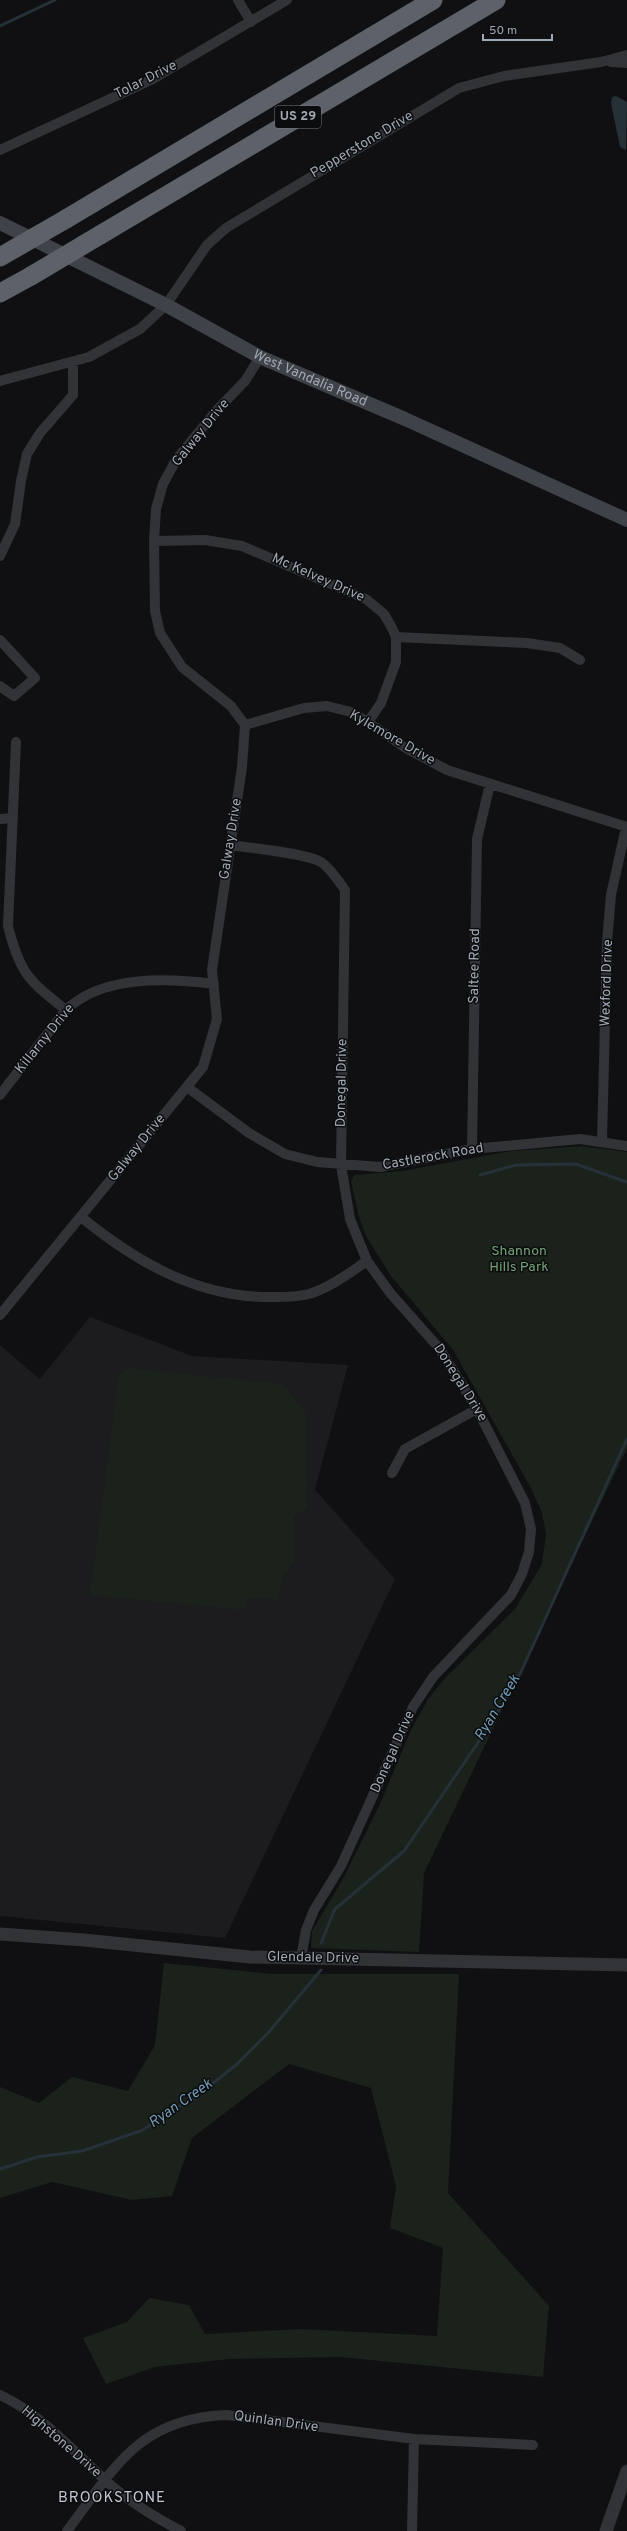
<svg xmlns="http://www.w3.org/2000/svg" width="627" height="2531" font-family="Overpass,sans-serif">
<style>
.built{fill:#1c1c1f}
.green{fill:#1a221b}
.water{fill:#263037}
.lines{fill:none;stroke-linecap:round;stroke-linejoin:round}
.stream{stroke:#263037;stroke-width:3}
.minor{stroke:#313337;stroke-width:10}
.tertiary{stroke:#313337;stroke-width:13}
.secondary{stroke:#3f4248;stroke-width:14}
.motorway{stroke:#5d6169;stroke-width:19}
.motorway-bridge{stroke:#5d6169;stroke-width:19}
.labels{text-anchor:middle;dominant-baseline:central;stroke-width:3;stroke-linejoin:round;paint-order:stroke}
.shield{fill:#0b0c0d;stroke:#737982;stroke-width:1}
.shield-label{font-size:13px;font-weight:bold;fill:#a0a8b4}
.street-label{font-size:14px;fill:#a0a8b4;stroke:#0b0c0d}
.park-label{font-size:14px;fill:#75a275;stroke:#0b0c0d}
.water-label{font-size:15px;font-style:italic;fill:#739ab4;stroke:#0b0c0d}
.neighbourhood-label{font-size:15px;letter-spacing:1px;fill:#c1c6d0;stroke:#0b0c0d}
</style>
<rect width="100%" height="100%" fill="#101012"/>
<path class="built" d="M90,1317L192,1356L348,1365L315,1490L395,1579L225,1938L0,1916V1345L40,1379Z"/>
<path class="green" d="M582,1146L627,1152V1448L424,1873L419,1952L311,1948L312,1931L344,1877L380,1804L411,1730L428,1699L446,1677L515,1609L542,1564L546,1534L542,1513L531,1488L453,1350L391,1276L366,1236L359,1217L351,1181L354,1175L402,1171L512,1151Z
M128,1368L283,1384L306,1413L307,1508L294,1516L295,1560L282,1578L278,1601L259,1597L249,1598L244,1610L90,1595L119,1375Z
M164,1963L272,1974H459L448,2193L549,2306L543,2377L340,2357L229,2359L155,2367L106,2384L83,2338L127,2322L149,2298L189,2305L205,2334L301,2329L437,2336L443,2248L390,2228L396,2186L371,2088L289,2064L192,2138L172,2196L132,2200L52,2182L0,2198V2087L39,2103L72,2077L128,2091L155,2045Z"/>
<path class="water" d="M616,96L627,102L626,150L620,147L611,103L612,97Z"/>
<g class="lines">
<path class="stream" d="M0,26L55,0
M480,1175L516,1165L576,1164L627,1182
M321,1943L335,1909L404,1851L492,1722L521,1672L627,1439
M0,2169L37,2157L82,2151L143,2130L170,2111L192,2100L236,2065L268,2033L321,1970"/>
<path class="minor" d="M238,0L251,22
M611,62L627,63
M0,150L153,79L287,0
M0,381L89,357L140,329L166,305L207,245L226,228L459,88L504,76L601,62L627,55
M154,541L205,540L242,546L366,599L384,614L392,628L396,637V662L381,703L368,722
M0,556L15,524L21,481L27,454L40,433L73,395V362
M396,637L527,643L560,648L580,660
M0,640L35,678L14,696L0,686
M245,725L304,708L327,706L351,712L368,722L404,747L447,770L627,827
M16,742L8,926C20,974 29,981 66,1010
M0,819L13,818
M230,845C250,848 306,853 321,862C331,869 338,880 345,890L341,1165L350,1219L367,1261L391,1294L439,1348L477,1409L525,1503L531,1529L529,1552L522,1574L511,1595L433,1677L413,1707L341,1866L314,1910L306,1930L301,1958
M187,1087L249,1133L285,1154L317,1162L380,1167L472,1149L580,1139L627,1146
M0,1095L66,1010C102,975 167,978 214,984
M602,1141L607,942L611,895L626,827
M472,1149L477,839L490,784
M81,1217C134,1260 191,1294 261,1297C277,1297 293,1298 309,1294C331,1287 349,1273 367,1261
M0,1315L203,1067L217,1019L212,970L242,767L245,725L231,706L182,667L160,633L155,611L154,541L156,509L163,484L176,460L217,410L245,381L260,357
M392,1473L405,1449L477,1409
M0,2395C41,2414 72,2450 105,2480C127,2500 154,2517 181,2531
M67,2531C115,2467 139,2418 227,2415L414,2439L533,2445
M412,2531L414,2439"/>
<path class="tertiary" d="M0,1934L84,1940L250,1957L627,1965
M606,2531L627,2471"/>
<path class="secondary" id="s1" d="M0,223L166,305L260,357L405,419L627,520"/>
<path class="motorway" d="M66,219L433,0
M100,235L496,0
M0,293L31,276"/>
<path class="motorway-bridge" d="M0,257L66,219
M31,276L100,235"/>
</g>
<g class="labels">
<rect class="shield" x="275" y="106" width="46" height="22" rx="3"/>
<g class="shield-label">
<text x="298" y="117">US 29</text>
</g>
<g class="street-label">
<text transform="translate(146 80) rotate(-27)">Tolar Drive</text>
<text transform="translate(362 145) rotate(-31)">Pepperstone Drive</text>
<text stroke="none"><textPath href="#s1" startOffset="347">West Vandalia Road</textPath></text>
<text transform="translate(201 433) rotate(-51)">Galway Drive</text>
<text transform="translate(318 578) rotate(24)">Mc Kelvey Drive</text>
<text transform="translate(392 738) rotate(30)">Kylemore Drive</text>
<text transform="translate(231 839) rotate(-81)">Galway Drive</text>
<text transform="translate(475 966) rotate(-89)">Saltee Road</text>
<text transform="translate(607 983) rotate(-88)">Wexford Drive</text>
<text transform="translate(45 1039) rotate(-51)">Killarny Drive</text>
<text transform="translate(342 1083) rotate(-89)">Donegal Drive</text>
<text transform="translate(137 1148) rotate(-51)">Galway Drive</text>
<text transform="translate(433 1157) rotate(-10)">Castlerock Road</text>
<text transform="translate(460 1383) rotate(58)">Donegal Drive</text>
<text transform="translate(393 1752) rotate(-66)">Donegal Drive</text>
<text transform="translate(313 1958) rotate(1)">Glendale Drive</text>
<text transform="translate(276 2422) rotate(8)">Quinlan Drive</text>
<text transform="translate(61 2442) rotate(41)">Highstone Drive</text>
</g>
<g class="park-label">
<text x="519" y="1251">Shannon<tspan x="519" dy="16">Hills Park</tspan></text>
</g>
<g class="water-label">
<text transform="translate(498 1708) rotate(-59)">Ryan Creek</text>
<text transform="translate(181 2104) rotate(-35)">Ryan Creek</text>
</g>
<g class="neighbourhood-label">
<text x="112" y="2498">BROOKSTONE</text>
</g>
</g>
<path d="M483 34v6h69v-6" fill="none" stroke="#a0a8b4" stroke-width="2"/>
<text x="489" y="34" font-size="12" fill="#a0a8b4" stroke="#0b0c0d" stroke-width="3" paint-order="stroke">50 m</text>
</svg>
